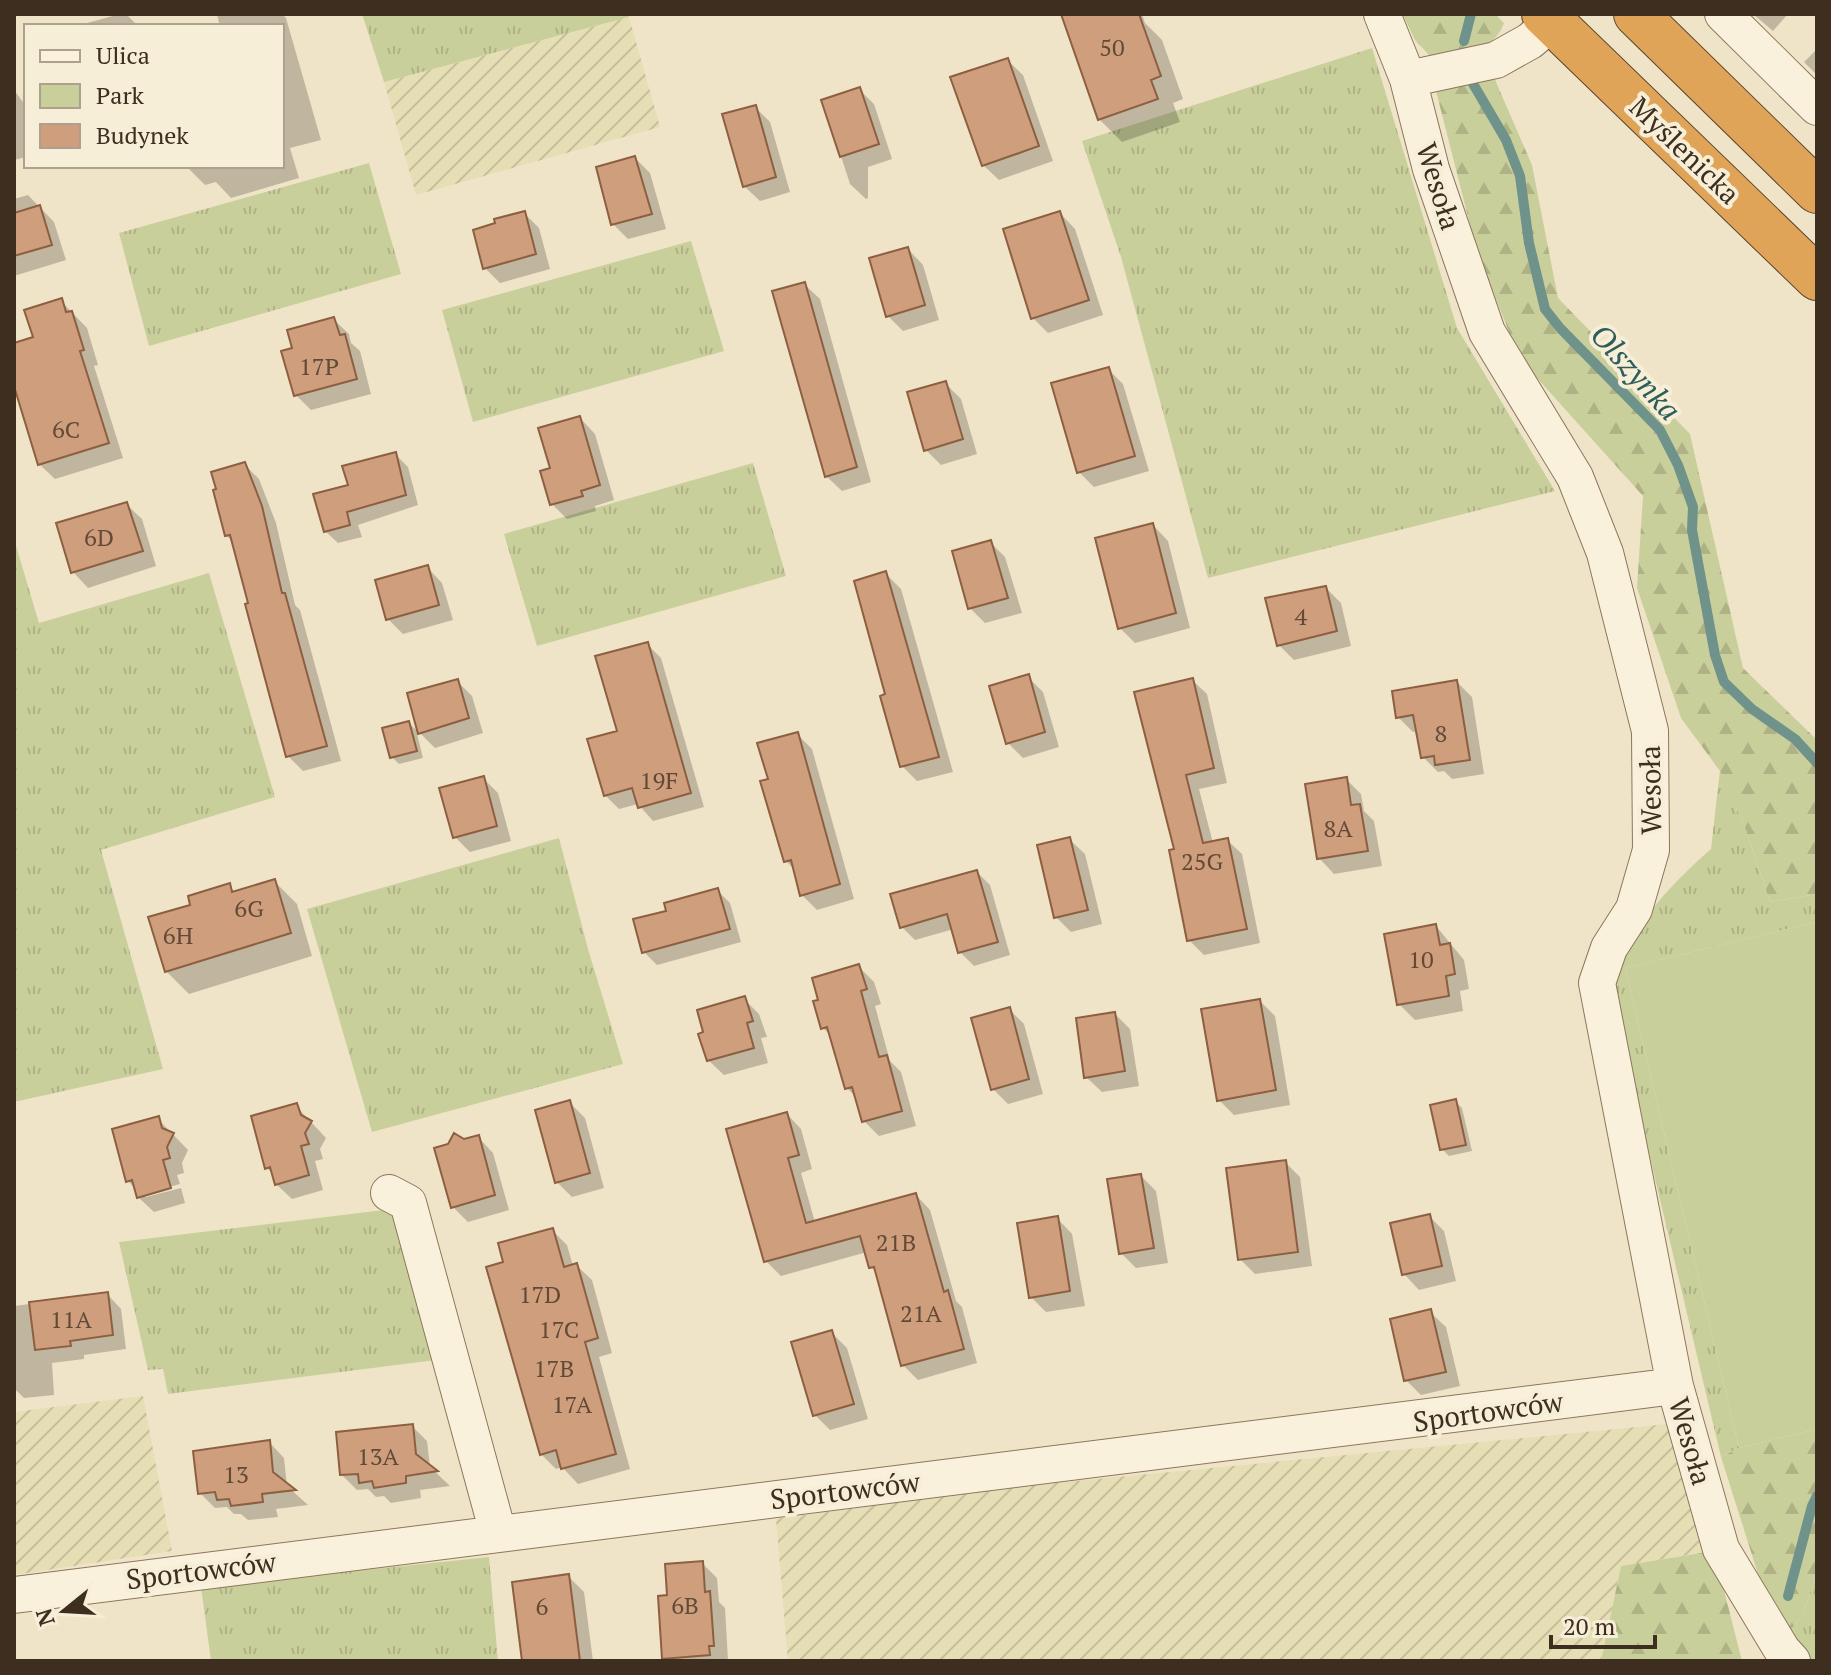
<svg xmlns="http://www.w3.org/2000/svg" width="1831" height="1675" font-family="'PT Serif',serif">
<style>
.farmland{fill:url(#farmland-furrows)}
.grass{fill:url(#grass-tufts)}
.forest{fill:url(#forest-firs)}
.park{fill:#c9cf9b}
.shadow{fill:#0003}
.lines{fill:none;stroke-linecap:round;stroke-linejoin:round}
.stream{stroke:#6f938a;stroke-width:10}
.building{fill:#cf9f7d;stroke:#8d5f41;stroke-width:2}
.street-casing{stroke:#8d765c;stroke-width:38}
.highway-casing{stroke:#5b4430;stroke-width:46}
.street{stroke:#faf1dc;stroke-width:36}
.highway{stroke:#e0a458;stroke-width:44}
.labels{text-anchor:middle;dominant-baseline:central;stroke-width:8;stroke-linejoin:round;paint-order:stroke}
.number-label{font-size:24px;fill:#624a37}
.street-label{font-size:28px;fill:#3d2e20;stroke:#f7eed8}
.water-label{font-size:30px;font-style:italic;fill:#2f5d5a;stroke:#f7eed8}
</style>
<defs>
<pattern id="farmland-furrows" width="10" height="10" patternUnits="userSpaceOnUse" patternTransform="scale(2)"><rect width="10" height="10" fill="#e6deb5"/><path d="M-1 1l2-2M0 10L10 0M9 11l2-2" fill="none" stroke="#c6bf9b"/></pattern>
<pattern id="grass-tufts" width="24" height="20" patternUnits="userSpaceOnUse" patternTransform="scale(2)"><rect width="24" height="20" fill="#c9cf9b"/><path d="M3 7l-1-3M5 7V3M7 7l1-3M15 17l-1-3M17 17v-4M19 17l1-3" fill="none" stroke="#aeb285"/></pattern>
<pattern id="forest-firs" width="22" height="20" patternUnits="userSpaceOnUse" patternTransform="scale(2)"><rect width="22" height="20" fill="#c9cf9b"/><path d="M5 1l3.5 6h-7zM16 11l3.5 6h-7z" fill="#aeb285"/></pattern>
</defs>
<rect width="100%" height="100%" fill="#f0e4c8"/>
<path class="farmland" d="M629,17L660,127L416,195L384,82Z
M143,1396L172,1551L14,1575V1412Z
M1668,1424L1714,1551L1621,1566L1601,1661H788L776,1519L1004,1488Z"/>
<path class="grass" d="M362,14H628L629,17L384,82Z
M1372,48L1457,328L1555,491L1208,578L1121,257L1082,141Z
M369,163L401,274L149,346L119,233Z
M691,241L724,351L473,422L442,310Z
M753,463L786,576L537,646L504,534Z
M14,539L39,623L209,573L275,797L101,850L163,1069L14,1102Z
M1720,770L1746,830L1770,902L1817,894V922L1625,968L1739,1448L1721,1457L1607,976C1636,925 1667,887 1711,849Z
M559,838L588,949L623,1064L372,1132L307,909Z
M392,1209L436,1360L168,1394L163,1369L148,1370L119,1242Z
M489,1557L498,1661H211L201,1587Z
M1817,1570V1661H1810L1786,1635L1803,1615Z"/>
<path class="forest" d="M1406,14H1495L1504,23C1493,54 1458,53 1430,56L1415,40L1403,15Z
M1493,75L1532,165L1558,298L1690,434L1743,668L1817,740V894L1770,902L1746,830L1720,771L1681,718L1637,588L1643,496L1520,359L1477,252L1436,91Z
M1817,1429V1570L1803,1615L1786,1635L1765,1596L1721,1457L1739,1448Z
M1714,1551L1742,1661H1601L1621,1566Z"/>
<path class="park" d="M1817,922V1429L1739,1448L1625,968Z"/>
<path class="shadow" d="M120,14H126L138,26H88L87,23Z
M282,14L286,18L321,140L290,148L299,178L231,198L216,182L205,185L186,166H282V26H220L217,15Z
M1063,14H1142L1145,23L1162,40L1183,99L1173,103L1180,122L1122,142L1099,119Z
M1753,14H1788L1773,31Z
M1817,49V75L1804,62Z
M1007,60L1023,75L1053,161L999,180L983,165Z
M859,89L874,104L892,159L868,167V198L866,199L850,184L823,101Z
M14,90L26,106V157L14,160Z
M755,107L770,122L790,192L760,201L744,186Z
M635,158L650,173L666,229L628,239L613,224Z
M28,195L54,222L66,260L14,276V199Z
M524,213L539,228L550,269L500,283L485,268Z
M1060,213L1075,229L1103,315L1048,333L1033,318Z
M908,249L923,265L939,320L903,331L888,316Z
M804,284L820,299L871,482L842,491L826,476Z
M61,301L87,328L98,365L94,366L123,458L55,479L39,464L14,380V345L35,338Z
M333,319L349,334L351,343L360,351L371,394L311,410L296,395L295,349Z
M1108,369L1123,384L1149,471L1094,487L1079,472Z
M946,384L961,399L977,454L941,465L926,450Z
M580,418L595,434L614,500L595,506L596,511L567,519L552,504L553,470Z
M395,454L408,467L418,505L358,525L362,537L338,543L325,531L350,487Z
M244,464L259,479L276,523L295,605L300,610L341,761L303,771L288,756L234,543L226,535Z
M126,504L142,519L156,566L88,588L73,572Z
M1153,525L1168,541L1190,628L1135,643L1120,628Z
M990,542L1005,557L1022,613L985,623L970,608Z
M427,567L442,583L453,620L403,634L388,619Z
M886,574L901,589L953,772L917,781L902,766L888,696Z
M1326,588L1341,603L1351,646L1294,660L1279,645Z
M647,644L661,658L704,807L653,821L638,804L619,809L605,795L619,732Z
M1028,677L1043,692L1059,747L1023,758L1008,743Z
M1192,680L1207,694L1227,783L1199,789L1213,843L1227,840L1242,854L1260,943L1204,955L1189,940L1176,850Z
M457,681L472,696L483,733L435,748L420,733Z
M1457,682L1472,697L1484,774L1452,779L1444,771L1438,772L1423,757L1418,731L1413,732L1398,717Z
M409,723L416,730L423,758L399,764L392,757Z
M797,734L812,749L854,899L817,910L802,895L795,870L786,861L770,780Z
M483,778L498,793L511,841L470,852L455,837Z
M1346,779L1361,794L1364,811L1374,821L1382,866L1334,874L1319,858Z
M1069,839L1085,854L1102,924L1071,932L1056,917Z
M977,872L990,885L1010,955L974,966L960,952L954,929L915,940L902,927Z
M274,881L297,904L312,956L189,994L166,971L193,906L229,886L236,893Z
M717,890L730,903L741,942L657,965L644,952L668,912Z
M1436,926L1464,960L1469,989L1460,991L1463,1011L1415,1020L1399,1004Z
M858,966L874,982L881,1004L875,1006L890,1061L901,1072L916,1126L879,1136L864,1121L857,1098L847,1088L832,1037L823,1028Z
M744,999L759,1014L767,1037L761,1038L768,1063L724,1075L708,1060Z
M1260,1001L1275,1016L1290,1105L1234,1115L1219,1100Z
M1009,1009L1024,1024L1043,1094L1008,1104L993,1089Z
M1115,1014L1130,1029L1139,1086L1102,1092L1086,1077Z
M1455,1101L1462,1108L1472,1151L1449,1156L1442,1149Z
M570,1103L585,1118L604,1188L572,1197L557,1182Z
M296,1106L326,1138L320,1149L323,1159L315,1161L323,1190L292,1199L276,1184L274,1175L267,1168Z
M787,1114L801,1129L812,1169L801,1173L815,1222L916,1195L930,1210L956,1301L962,1307L977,1363L918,1380L903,1365L878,1274L871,1267L867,1252L781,1276L766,1261Z
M158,1119L188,1150L182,1163L184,1173L177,1175L180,1184L143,1194L146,1197L181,1188L185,1203L154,1212L138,1197L136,1189L128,1181Z
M478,1137L493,1153L509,1210L468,1222L453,1207L464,1141Z
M1285,1162L1300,1177L1312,1266L1255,1274L1240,1259Z
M1141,1176L1156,1191L1168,1263L1136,1268L1121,1253Z
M1429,1216L1444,1231L1456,1281L1419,1290L1404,1274Z
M1057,1218L1072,1234L1085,1306L1046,1312L1031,1297Z
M552,1230L567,1245L573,1266L576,1265L592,1280L612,1353L599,1357L630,1469L578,1484L562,1467L556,1469L541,1454L505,1264Z
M107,1294L121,1309L126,1349L84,1355V1359L52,1363L54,1395L24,1398L14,1388V1306Z
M1430,1312L1446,1327L1460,1386L1421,1395L1406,1380Z
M832,1333L847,1348L868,1419L830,1430L815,1415Z
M412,1426L427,1441L430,1467L450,1486L420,1490L421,1498L391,1503L384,1496L376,1497L368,1489L357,1490L342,1475Z
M269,1442L284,1458L287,1486L308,1505L276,1509L278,1517L248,1520L241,1514H234L227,1507L215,1508L200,1493Z
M702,1563L717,1578L719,1602L725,1608L728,1660L667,1661L664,1658L669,1597Z
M569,1577L584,1592L593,1661H524Z"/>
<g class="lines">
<path class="stream" d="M1464,41L1471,14
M1472,82L1506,140L1520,176L1529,243L1545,309L1560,328L1660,430L1678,465L1693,507L1692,530L1715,655L1724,682L1752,709L1795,739L1817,763
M1788,1596L1812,1506L1817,1496"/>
</g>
<path class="building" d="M1061,14H1139L1161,76L1151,80L1158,99L1098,120Z
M1008,58L1039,146L982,166L950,77Z
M860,87L879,144L840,157L821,100Z
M756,105L776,177L743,187L722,114Z
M635,156L652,214L611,225L596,167Z
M40,205L52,245L14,256V213Z
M525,211L536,254L483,269L473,230L495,223L494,219Z
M1060,211L1089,300L1031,319L1003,229Z
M908,247L925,305L886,317L869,258Z
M805,282L857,467L825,477L772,291Z
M62,298L66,312L72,311L84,350L80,351L109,443L38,465L14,386V343L33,337L24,310Z
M334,317L340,335L345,334L357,379L294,396L281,351L292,348L287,330Z
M1109,367L1135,456L1077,473L1051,383Z
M946,381L963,439L924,451L907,392Z
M580,416L600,485L581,491L583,496L550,505L540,471L550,468L538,428Z
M396,452L406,495L347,512L350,525L324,532L313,494L348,485L342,466Z
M245,462L262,506L282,593H285L327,746L286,757L245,604L248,603L230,535L225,536L213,490L216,489L211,472Z
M127,502L143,551L71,573L56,523Z
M1153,523L1176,613L1118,629L1095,538Z
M991,540L1008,598L968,609L952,551Z
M428,565L439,605L386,620L375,580Z
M886,571L939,757L900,767L880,696L885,694L854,581Z
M1326,586L1337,631L1277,646L1265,598Z
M648,642L691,793L638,808L632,788L604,796L587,739L617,731L595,656Z
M1029,674L1045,732L1006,744L989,686Z
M1193,678L1214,768L1186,775L1203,843L1228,838L1247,929L1187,941L1169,850L1174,849L1134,692Z
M458,679L469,718L418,734L407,693Z
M1457,680L1470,760L1435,765L1434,756L1421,758L1413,715L1396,718L1392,691Z
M409,721L417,751L390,758L382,728Z
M798,732L840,884L800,896L791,860L784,862L760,781L768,779L757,743Z
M484,776L497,826L453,838L439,788Z
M1347,777L1351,805L1360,804L1368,851L1317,859L1305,784Z
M1070,837L1088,910L1054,918L1037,845Z
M977,870L998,942L958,953L947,914L900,928L890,894Z
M275,879L291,933L165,972L148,917L190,905L188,896L230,883L232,892Z
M718,888L730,929L642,953L633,919L666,911L664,903Z
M1436,924L1440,945L1450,943L1455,974L1446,976L1449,996L1397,1005L1384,934Z
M859,964L867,989L861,991L879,1057L887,1055L902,1111L862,1122L852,1087L845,1089L827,1027L821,1029L813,1001L818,1000L812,978Z
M745,996L753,1021L747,1023L754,1048L707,1061L698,1034L703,1032L697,1010Z
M1260,999L1276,1090L1217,1101L1201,1009Z
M1010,1007L1029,1079L991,1090L971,1018Z
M1115,1012L1125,1071L1084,1078L1076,1018Z
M1456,1099L1466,1145L1440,1150L1430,1105Z
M570,1100L590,1173L555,1183L535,1110Z
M297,1103L301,1115L312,1121L305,1133L309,1144L301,1146L309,1175L275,1185L270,1167L265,1169L251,1116Z
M787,1112L799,1155L788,1158L806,1223L916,1193L944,1292L948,1290L964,1349L901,1366L874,1267L869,1268L860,1236L764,1262L726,1129Z
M159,1116L162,1128L174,1133L167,1147L170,1158L163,1160L171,1188L137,1198L132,1180L126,1182L112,1129Z
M454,1133L464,1139L479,1135L495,1195L451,1208L434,1148L448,1144Z
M1286,1160L1298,1252L1238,1260L1226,1168Z
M1141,1174L1154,1248L1119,1254L1107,1179Z
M1430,1214L1442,1266L1402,1275L1390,1223Z
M1058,1216L1070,1291L1029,1298L1017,1223Z
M553,1228L564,1267L577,1263L598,1338L585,1342L616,1454L561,1469L556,1450L540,1455L486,1267L503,1262L498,1243Z
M108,1292L113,1335L70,1341L71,1346L35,1350L29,1302Z
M1431,1309L1446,1372L1404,1381L1390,1319Z
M832,1330L854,1404L813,1416L791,1342Z
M413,1424L416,1454L438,1471L406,1476V1483L374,1488L372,1481L359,1483L358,1474L340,1475L336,1432Z
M270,1440L273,1472L296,1490L262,1494L263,1502L231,1506L229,1499L217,1500L215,1492L198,1494L193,1451Z
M703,1561L705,1592L710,1591L714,1646H709L710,1655L662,1659L658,1596L667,1595L665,1564Z
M569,1574L580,1661H522L512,1582Z"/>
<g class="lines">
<defs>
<path id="street" d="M1382,14L1408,79L1431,169L1487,332L1575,477L1605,553L1650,731L1651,850L1634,909L1609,948L1597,983L1675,1386L1721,1549L1782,1650L1792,1661
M1723,14L1817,107
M1408,79L1496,60L1530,41L1552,22
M389,1193L408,1203L498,1533
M14,1595L1675,1386"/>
<path id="highway" d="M1544,14L1817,278
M1636,14L1817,191"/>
</defs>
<use href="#street" class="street-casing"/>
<use href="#highway" class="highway-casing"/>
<use href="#street" class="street"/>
<use href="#highway" class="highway"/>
</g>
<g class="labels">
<g class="number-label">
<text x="1112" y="47">50</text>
<text x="319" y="366">17P</text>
<text x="66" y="429">6C</text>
<text x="99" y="537">6D</text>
<text x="1301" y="616">4</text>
<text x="1441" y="733">8</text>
<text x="659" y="780">19F</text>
<text x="1338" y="828">8A</text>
<text x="1202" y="861">25G</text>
<text x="249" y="908">6G</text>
<text x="178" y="935">6H</text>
<text x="1421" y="959">10</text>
<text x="896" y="1242">21B</text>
<text x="540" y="1294">17D</text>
<text x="921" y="1313">21A</text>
<text x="71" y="1319">11A</text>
<text x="559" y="1329">17C</text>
<text x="554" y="1368">17B</text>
<text x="572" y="1404">17A</text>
<text x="378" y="1456">13A</text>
<text x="236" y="1474">13</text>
<text x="685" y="1605">6B</text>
<text x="542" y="1606">6</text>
</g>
<g class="street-label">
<text transform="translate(1685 150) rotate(44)">Myślenicka</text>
<text transform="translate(1439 186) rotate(73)">Wesoła</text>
<text transform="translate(1650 790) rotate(-91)">Wesoła</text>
<text transform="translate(1488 1411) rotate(-8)">Sportowców</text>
<text transform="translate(1691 1441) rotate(74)">Wesoła</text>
<text transform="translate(845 1490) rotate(-7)">Sportowców</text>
<text transform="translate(201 1570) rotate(-7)">Sportowców</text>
</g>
<g class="water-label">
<text transform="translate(1636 372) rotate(48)">Olszynka</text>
</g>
</g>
<rect width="1831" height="1675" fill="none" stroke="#3d2e20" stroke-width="32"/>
<rect x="24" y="24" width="260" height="144" fill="#f7eed8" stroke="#ada18e" stroke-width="2"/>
<rect x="40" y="50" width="40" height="12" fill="#faf1dc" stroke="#ada18e" stroke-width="2"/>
<text x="96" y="64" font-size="24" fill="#3d2e20">Ulica</text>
<rect x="40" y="84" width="40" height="24" fill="#c9cf9b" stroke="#ada18e" stroke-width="2"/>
<text x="96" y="104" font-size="24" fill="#3d2e20">Park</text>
<rect x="40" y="124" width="40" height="24" fill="#cf9f7d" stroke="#ada18e" stroke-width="2"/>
<text x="96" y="144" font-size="24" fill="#3d2e20">Budynek</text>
<g transform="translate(64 1611) rotate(252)" stroke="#f7eed8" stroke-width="6" paint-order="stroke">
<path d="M0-6L14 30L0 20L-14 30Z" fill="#3d2e20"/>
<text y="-12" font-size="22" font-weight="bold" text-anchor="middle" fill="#3d2e20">N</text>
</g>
<path d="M1551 1635v12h104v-12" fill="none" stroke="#3d2e20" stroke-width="4"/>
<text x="1563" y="1635" font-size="24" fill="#3d2e20" stroke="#f7eed8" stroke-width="6" paint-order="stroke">20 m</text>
</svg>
